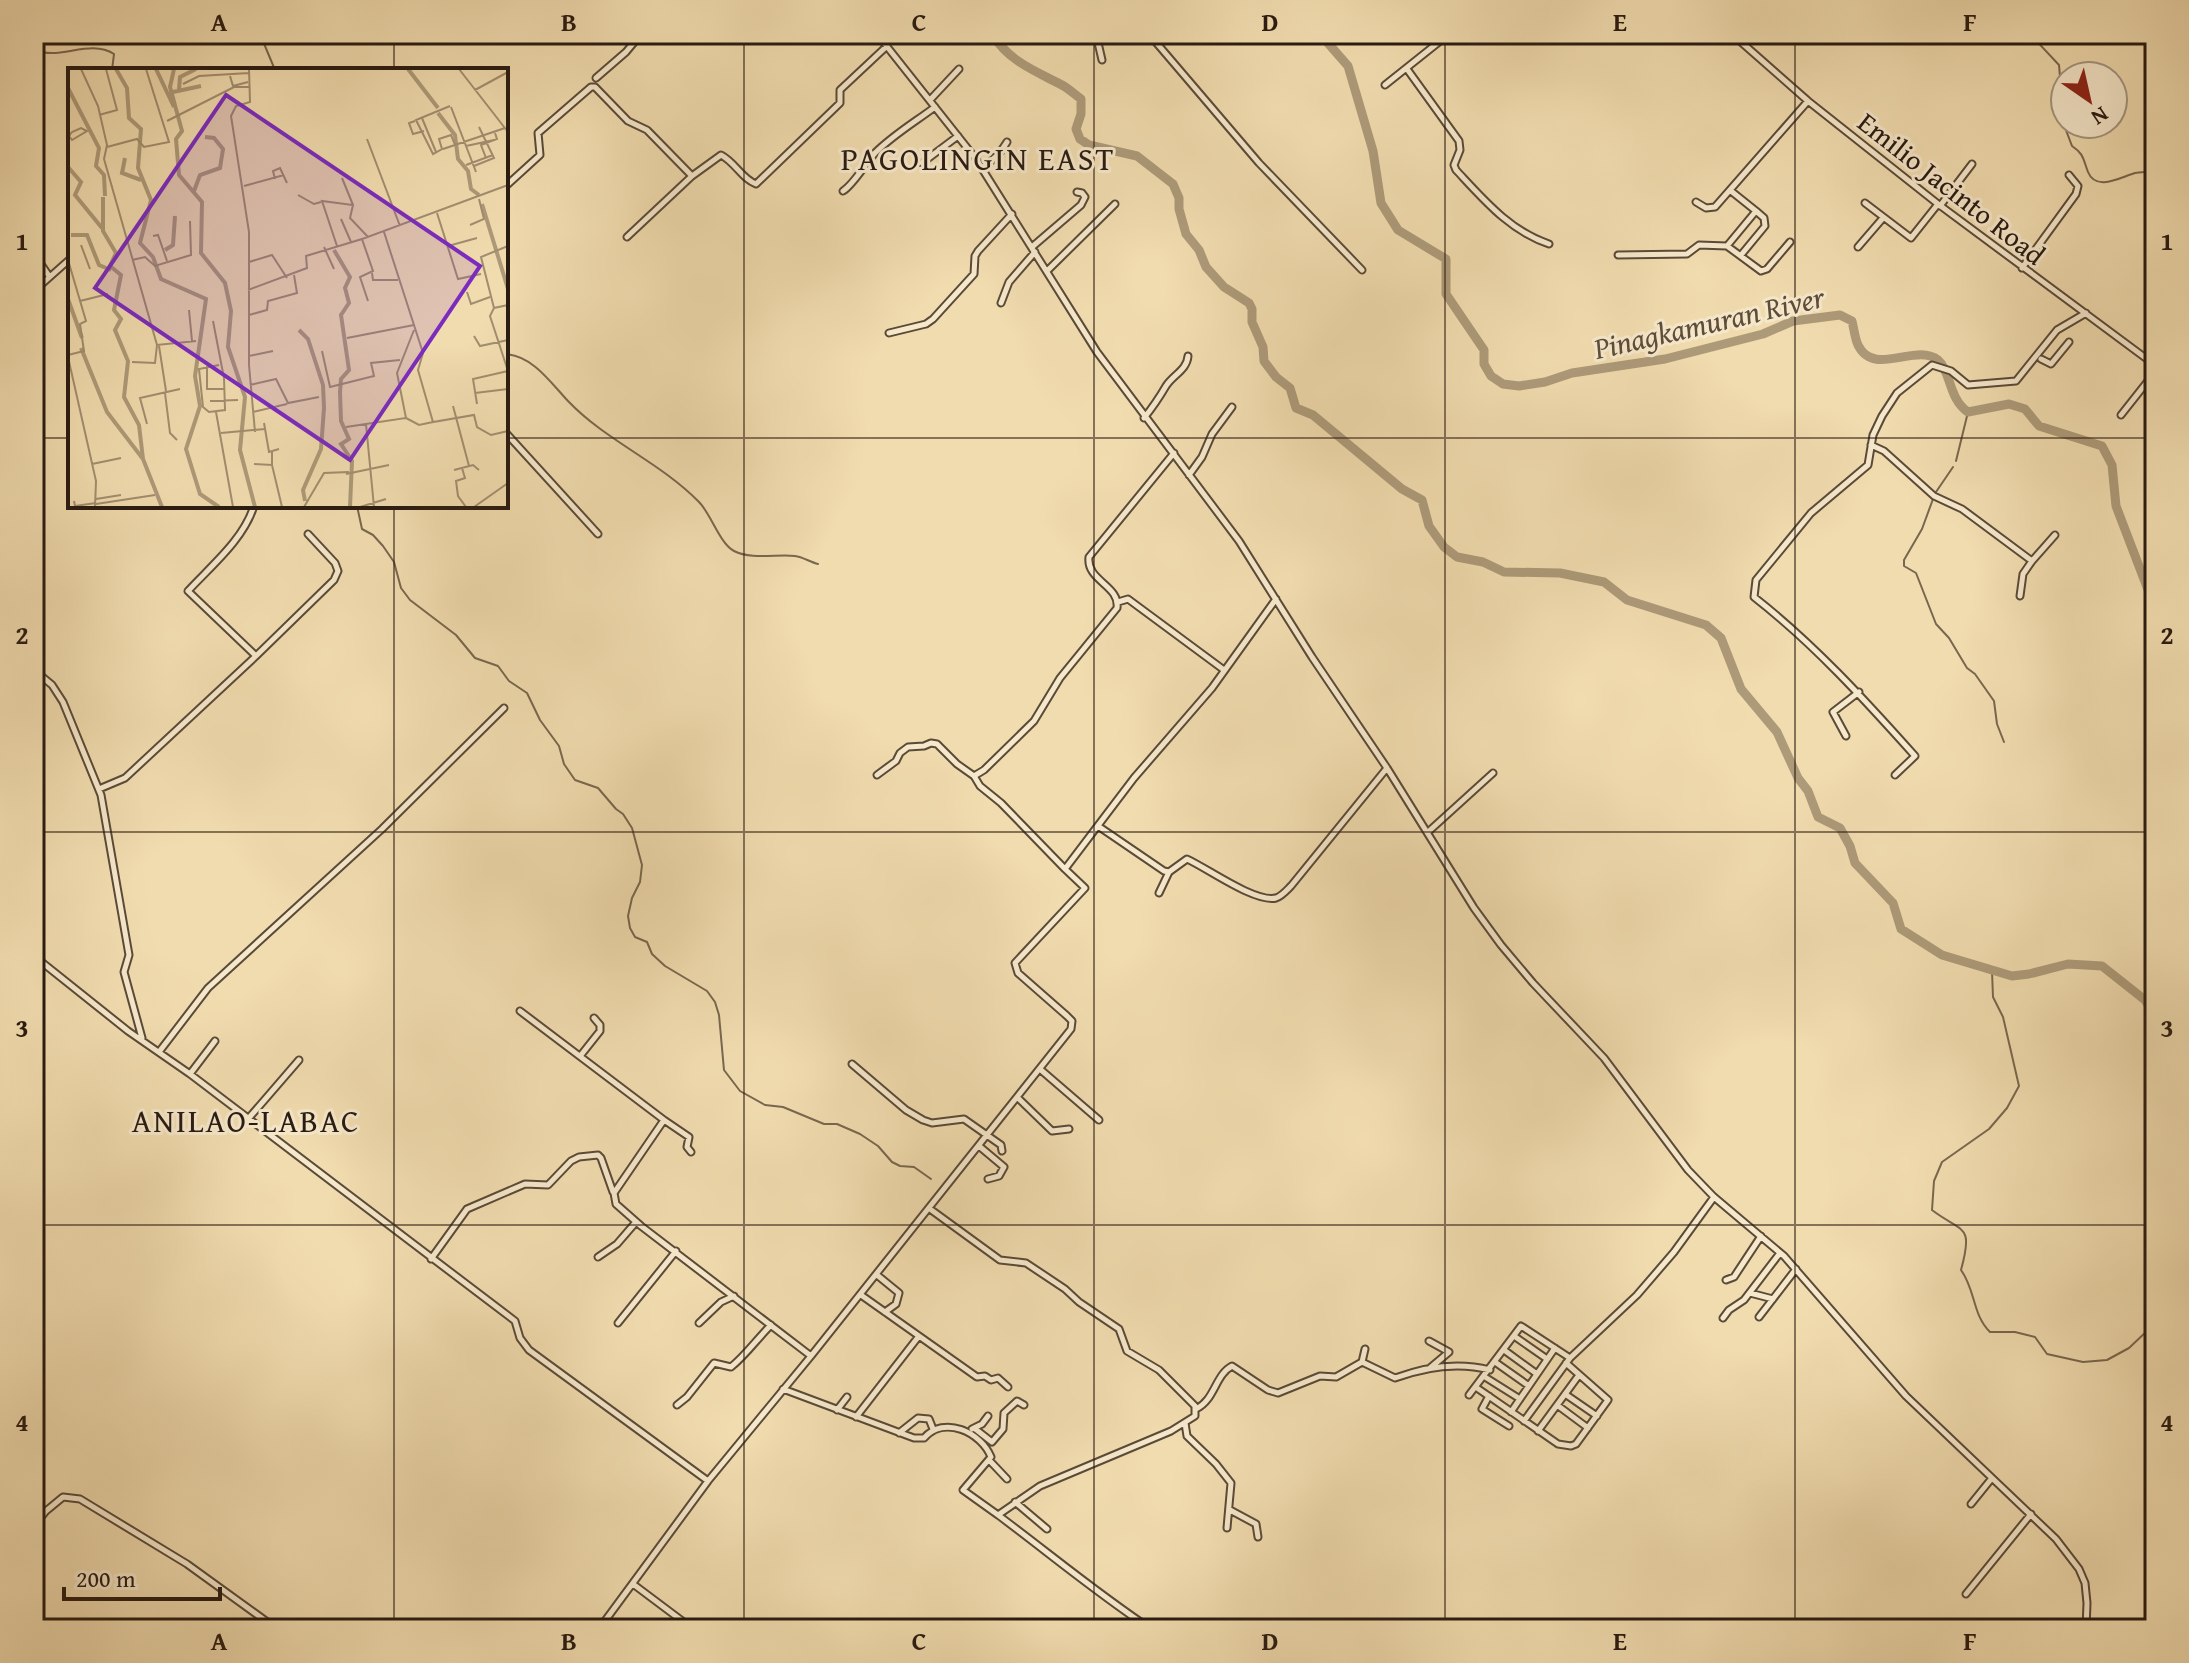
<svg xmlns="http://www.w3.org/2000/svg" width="2189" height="1663" font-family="'Gentium Book Plus',serif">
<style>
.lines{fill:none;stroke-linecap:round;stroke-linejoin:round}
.stream{stroke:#78674f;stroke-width:2}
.river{stroke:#ad9a79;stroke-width:9}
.minor-casing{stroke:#5a4a38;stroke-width:9}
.minor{stroke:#f6e8cb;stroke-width:5}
.grid{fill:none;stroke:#281a11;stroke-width:2;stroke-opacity:0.55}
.labels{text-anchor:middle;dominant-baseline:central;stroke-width:6;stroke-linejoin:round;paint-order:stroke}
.street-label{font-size:28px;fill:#281a11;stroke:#f6e8cb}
.water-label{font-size:30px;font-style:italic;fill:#5d4d3b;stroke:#f6e8cb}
.quarter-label{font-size:32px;letter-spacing:2px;fill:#281a11;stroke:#f6e8cb}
.inset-river{fill:none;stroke:#ad9a79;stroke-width:4}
.inset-road{fill:none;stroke:#a18e70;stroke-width:2}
.view{fill:#7b2cbf;fill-opacity:0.15;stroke:#7b2cbf;stroke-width:4}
.inset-edge{fill:none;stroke:#281a11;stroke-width:4}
.neatline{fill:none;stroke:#281a11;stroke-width:3}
.grid-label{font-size:26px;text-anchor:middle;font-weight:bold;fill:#281a11}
</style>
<rect width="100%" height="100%" fill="#f1dcaf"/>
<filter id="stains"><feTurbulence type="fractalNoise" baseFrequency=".0025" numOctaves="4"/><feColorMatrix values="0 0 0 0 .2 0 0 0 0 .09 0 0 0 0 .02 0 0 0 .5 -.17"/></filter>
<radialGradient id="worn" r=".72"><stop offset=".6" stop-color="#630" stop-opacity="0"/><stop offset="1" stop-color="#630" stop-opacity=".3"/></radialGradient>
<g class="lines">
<path class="stream" d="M260,34L275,70
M2030,34L2059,65L2064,125L2072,146C2084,154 2083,159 2088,172C2096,192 2121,177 2135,173C2141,172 2149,172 2155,171
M34,49C58,62 89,38 114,54L112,70
M506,354C533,356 551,383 568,401C606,441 660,462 699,502C711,514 720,544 734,551C751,560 777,554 795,556C803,557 810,562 818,564
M1956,461L1968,412
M1936,492L1953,467
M1933,499L1922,529L1904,560V566L1916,573L1936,624L1949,638L1967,668L1975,674L1994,701L1997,724L2004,742
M357,506L362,529L373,535L383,546L394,562L401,588L410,600L456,635L475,658L498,666L509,681L527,693L540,720L559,746L564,764L575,780L598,788L616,809L623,814L632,828L642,865L640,882L632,898L628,916L630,928L635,937L647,942L652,954L665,966L707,991L715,1002L719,1015L724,1070L740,1091L765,1105L783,1107L824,1124H837L860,1134L878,1146L892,1162L900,1166L914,1167L931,1179
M1992,971L1993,997L2003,1017L2019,1086L2007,1108L1989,1129L1942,1162L1934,1181L1932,1210C1962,1233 1974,1223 1961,1270C1976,1291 1972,1314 1990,1332H2015L2035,1337L2047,1354L2083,1362L2107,1360L2129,1348L2147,1331"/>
<path class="river" d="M992,34C1009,61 1033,70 1060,84C1067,87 1074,94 1081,99V114L1076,129L1080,139L1089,145L1137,156L1173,184L1179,198V209L1186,234L1199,250L1206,267L1224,287L1249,303L1252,309V322L1263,347L1264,361L1276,377L1290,388L1296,408L1313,415L1402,489L1422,500L1429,526L1444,547L1457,557L1483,562L1504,572L1560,573L1604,582L1627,600L1706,625L1721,638L1741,689L1777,732L1798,778L1808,791L1818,817L1840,828L1850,846L1855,863L1893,903L1901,929L1942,955L2012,976L2029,974L2068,964L2102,966L2145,1000L2151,1010L2155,1027
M1320,34L1348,66L1373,151L1381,203L1398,230L1446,259V294L1484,350V364L1491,376L1503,384L1519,386L1545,382L1572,373L1665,359L1763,334L1793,321L1840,315L1852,321C1854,329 1855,339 1858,345C1874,378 1916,342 1938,360C1951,371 1948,398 1968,412L2009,404L2025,409L2039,426L2102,446L2112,465L2116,506L2155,608"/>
<defs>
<path id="minor" d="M877,34L976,159L1097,352L1239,541L1312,657L1387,768L1474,908L1501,945L1533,983L1604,1058L1688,1170L1714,1197L1784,1256L1906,1396L2056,1539L2079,1569L2085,1583L2087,1603L2086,1629
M1096,34L1102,60
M1144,34L1154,40L1259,163L1362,270
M1732,34L1808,101L1938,204L2155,365
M1154,40L1167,34
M1407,69L1459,141L1460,150L1454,165L1456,170C1484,200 1510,231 1549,244
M596,78L626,52L641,34
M1385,85L1449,34
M930,100L959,69
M922,163L958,136
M982,168L999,154L1007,142
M506,186L540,155L538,133L591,87H595L628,121L647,130L692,176L721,155C735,162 742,179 756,184L840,103V90L887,46
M843,191C854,184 865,164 875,153C893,135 915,122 935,107
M1731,191L1756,211L1727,246L1761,271L1767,269L1790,242
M1696,202L1706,208L1715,207L1808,101
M1865,203L1911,238L1938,204
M1940,206L1972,164
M627,237L692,176
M1032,247L1081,205L1085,197L1082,193L1077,192
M1858,247L1883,218
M34,254L49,276
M1618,255L1687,254L1699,245L1727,246
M1741,255L1765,226L1764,218L1756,211
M2022,268L2076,194L2078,186L2069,175
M1047,271L1115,204
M34,291L70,259
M1001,303L1009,282L1035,252
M889,333L926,324L933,319L974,274L975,256L978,251L1012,214
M2041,359L2051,364L2069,342
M2121,415L2155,372
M1144,418C1153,407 1159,398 1166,386C1173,375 1187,370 1188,356
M506,433L598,534
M1871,445L1884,451L1934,496L1962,509L2032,561L2055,535
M1189,475L1202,457L1212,434L1232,407
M2020,596L2023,574L2032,561
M1118,602L1128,599L1224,670
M256,656L334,580L338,571L335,563L308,534
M34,670L52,685L63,702L101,795L129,955L124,972L142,1038
M1846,736L1833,712L1859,692
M877,775L896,761L900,753L908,747L924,746L931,743L937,744L957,764L974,776
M1895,775L1915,756C1864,699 1814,644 1754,597L1756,580L1811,513L1868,465L1873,435L1882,416L1897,393L1932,365L1951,371L1968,385L2016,381L2057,330L2086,313
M99,789L125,778L256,656L188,591C212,565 243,540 254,506
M1098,826L1164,871L1169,872L1187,859C1207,868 1255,903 1276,898C1282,896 1287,890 1291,886L1387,768
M1428,832L1493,773
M1065,869L1001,803L980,786L974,776L984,770L1034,721L1060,678L1117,608C1120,585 1086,581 1089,557L1174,453
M1159,893L1169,872
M34,956L128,1031L190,1074L515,1321L520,1338L529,1350L708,1481
M520,1011L664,1120L614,1193L616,1204L641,1226L811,1356L708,1481L599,1629
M159,1052L208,988L382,829L504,708
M581,1055L600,1031V1025L594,1018
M852,1064L906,1110L923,1120L932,1123L964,1119L1001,1145L1002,1151
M1041,1070L1099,1120
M190,1074L215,1041
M1018,1098L1052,1131L1069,1129
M248,1119L299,1060
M664,1120L689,1137L687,1147L691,1152
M979,1146L1004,1167L999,1176L988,1179
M598,1257L617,1244L636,1222
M431,1259L467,1209L525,1184L548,1185L571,1161L579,1157L598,1155L601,1158L613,1192
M877,1275L899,1293L896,1304L885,1312
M1726,1280L1734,1277L1761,1236
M1750,1293L1773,1299
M861,1295L977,1377L985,1376L991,1380L998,1378L1008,1387
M1759,1317L1796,1269
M1723,1318L1729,1310L1744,1300L1780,1253
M618,1323L676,1251
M699,1323L721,1302L734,1296
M1514,1336L1547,1359
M1429,1341L1449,1352L1430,1368
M1365,1349L1362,1362L1395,1378C1425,1367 1459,1362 1490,1370
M1504,1350L1537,1374
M811,1356L1071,1029L1072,1021L1067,1016L1018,973L1015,963L1085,888L1065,869L1134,778L1212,688L1276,599
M1495,1362L1529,1386
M1485,1377L1520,1399
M1477,1388L1558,1444L1571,1446L1576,1444L1608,1400L1566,1363
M783,1389L914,1438H924C944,1415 981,1432 991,1457L963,1490L998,1515L1040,1486L1171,1431L1195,1416V1406L1159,1370L1127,1351L1119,1329L1079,1302L1065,1289L1026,1263L1000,1260L930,1209
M1565,1394L1597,1416
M1469,1395L1521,1326L1570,1358
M1489,1396L1482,1409L1509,1426
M677,1405L687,1397L714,1363L731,1367C745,1356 757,1339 771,1325
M1557,1405L1588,1428
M1196,1409C1215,1400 1215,1375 1232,1366L1268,1390L1278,1393L1320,1376L1336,1377L1362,1362
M837,1410L847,1397
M1511,1412L1555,1348
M856,1417L919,1336
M1524,1421L1570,1358L1637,1295L1674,1252L1714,1197
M1185,1423L1187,1436L1216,1464L1231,1483L1227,1528
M974,1428L992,1442L1003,1429L1004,1413L1017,1401L1024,1405
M972,1429L982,1424L988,1416
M1538,1431L1579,1375
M899,1433L918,1418L929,1419L933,1429
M990,1461L1007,1479
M1015,1502L1047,1529
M1971,1504L1992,1478
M1230,1510L1256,1524L1258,1537
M998,1515C1049,1553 1098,1594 1151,1629
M34,1526L46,1511L63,1497L80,1499L187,1564L277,1629
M633,1584L693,1629
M1966,1594L2031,1514"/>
</defs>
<use href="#minor" class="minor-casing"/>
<use href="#minor" class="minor"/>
</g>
<path class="grid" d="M394,34V70M744,34V1629M1094,34V1629M1445,34V1629M1795,34V1629M34,438H70M506,438H2155M394,506V1629M34,832H2155M34,1225H2155"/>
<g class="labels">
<g class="street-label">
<text transform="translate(1952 188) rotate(38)">Emilio Jacinto Road</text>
</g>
<g class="water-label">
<text transform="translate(1709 322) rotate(-13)">Pinagkamuran River</text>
</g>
<g class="quarter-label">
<text x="978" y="158">PAGOLINGIN EAST</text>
<text x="246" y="1120">ANILAO-LABAC</text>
</g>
</g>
<g transform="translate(68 68)">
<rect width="440" height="440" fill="#f1dcaf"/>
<path class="inset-river" d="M48,1L59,20L61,50L73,61L70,100L83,132L72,175L85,189L93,211L138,231L127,308L132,338L118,381L132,426L151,439M88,1L106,39M106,1L102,19L114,63L108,71L111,107L134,134L133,185L157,215L163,243L160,279L177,329L172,382L187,439M340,1L370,40M0,20L31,80L28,98L36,107L37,128M111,22L112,9L128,1M105,24L133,18M370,45L387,67L390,91L400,103L403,121L411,127M57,90L54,105L73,112M0,99L13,114L7,127L34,160M126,123L132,107L152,100L155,81L146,70L137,69M35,129V163L48,185L42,198L53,207L46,242L53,251L47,262L60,293L56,329L71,357L75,391M414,136L440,221M3,167H19L31,197L43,202M97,182L105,177L107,148M266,182L282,209L277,220L281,235L273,247L281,302L273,311L272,324L273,353L281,371L273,376L284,393L282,439M0,231L14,270M231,262L240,271L255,317L256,340L253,381L235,422L237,433M13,280L39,344L75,391L94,439"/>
<path class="inset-road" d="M13,1L30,38L39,77L36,91L89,277L128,273M181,1L182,34L168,38L163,48L181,164V297L187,364M391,1L440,64M162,8L165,18L180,14M115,16L131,8L181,5M407,22L440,4M382,38L348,52L365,86L374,81L371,71L383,67L387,77M383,39L408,104M31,47L49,42L38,1M354,50L368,84M99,53L166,19H181M347,53L341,55L345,66L356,63M0,70L3,65L4,64L13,60L19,63L4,72L1,68M299,71L332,158M398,78L426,72M39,79L69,71L76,79L101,74L78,1M375,81L437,60M418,90L413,77L429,71L427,65M398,97L425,87M406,98L426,90L411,59M274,110L285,137M207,111L205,103L212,100L219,115M176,118L216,107M230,127L246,136L253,134M369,145L390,211L413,206M273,151L283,174M402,157L416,151L411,131M316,164L355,285L350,302L365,354L406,347L409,359L423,367L440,363M85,168L90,167L99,193M13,177L22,201M269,178L254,133L285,137L282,150L300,169M380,178L409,170M256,179L266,201M0,192L18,253L12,256L16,283L0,287M64,192L77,189L87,198L123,187L122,153M181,194L204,187L219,210M304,205L305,212H330M180,222L239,200L238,188L294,171M399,224L403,236L422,229M12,233L40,226M300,233L292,209L305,203L294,171L440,117M440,237L426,240L422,248L440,303M426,240L413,189L440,178M121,242L124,273M181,247L199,242L200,233L229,225L226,207M145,253L156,310L157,342L141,344L135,339L131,301L151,297M406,268L412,278L440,272M279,270L346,257M91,278L98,323M254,283L262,319L306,308L303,295L332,292M181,288L205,283M0,289L28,413L27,439M64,294L87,295L89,277M139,298V321H156M182,317L208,311L220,335L251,329M97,325L102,365L109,372M407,325L440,321M142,333L170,332M409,336L405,311L440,303M385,338L401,398M148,344L165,439M185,344L219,336M338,350L351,357L365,354M196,355L201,384L211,381M79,356L72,330L112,321M298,356L306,439M278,359L338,350L329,305L346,262M153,365L197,361M24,396L53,390M186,396L204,397V384M204,397L214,439M394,400L397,410L388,413L390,428L398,439M386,402L405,397L411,402M278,406L321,397M28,431L53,427M6,433L7,438L28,435M28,436L87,427M236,439L256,405L281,404M292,439L318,431M406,439L440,415"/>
<path class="view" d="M158,27L412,198L282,392L27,220Z"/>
<rect width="440" height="440" class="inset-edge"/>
</g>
<rect width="2189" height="1663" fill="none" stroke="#f1dcaf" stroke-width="88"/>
<g transform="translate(2089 100) rotate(146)"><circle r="38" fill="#f6e8cb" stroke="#a49681" stroke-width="2"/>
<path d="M0-6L14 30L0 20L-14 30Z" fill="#8f2418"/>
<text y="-12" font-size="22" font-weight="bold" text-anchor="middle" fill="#281a11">N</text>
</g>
<path d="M64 1587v12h156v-12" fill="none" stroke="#281a11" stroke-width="4"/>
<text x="76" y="1587" font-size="24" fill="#281a11" stroke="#f6e8cb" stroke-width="6" paint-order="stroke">200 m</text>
<rect x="44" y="44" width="2101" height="1575" class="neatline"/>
<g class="grid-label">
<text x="219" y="31">A</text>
<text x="569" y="31">B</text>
<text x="919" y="31">C</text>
<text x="1270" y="31">D</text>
<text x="1620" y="31">E</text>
<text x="1970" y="31">F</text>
<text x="22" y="250">1</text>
<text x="2167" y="250">1</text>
<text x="22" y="644">2</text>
<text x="2167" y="644">2</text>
<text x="22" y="1037">3</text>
<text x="2167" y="1037">3</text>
<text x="22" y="1431">4</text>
<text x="2167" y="1431">4</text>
<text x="219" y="1650">A</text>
<text x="569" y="1650">B</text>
<text x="919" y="1650">C</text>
<text x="1270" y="1650">D</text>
<text x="1620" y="1650">E</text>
<text x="1970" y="1650">F</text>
</g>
<rect width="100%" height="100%" filter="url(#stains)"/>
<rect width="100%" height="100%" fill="url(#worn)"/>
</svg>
